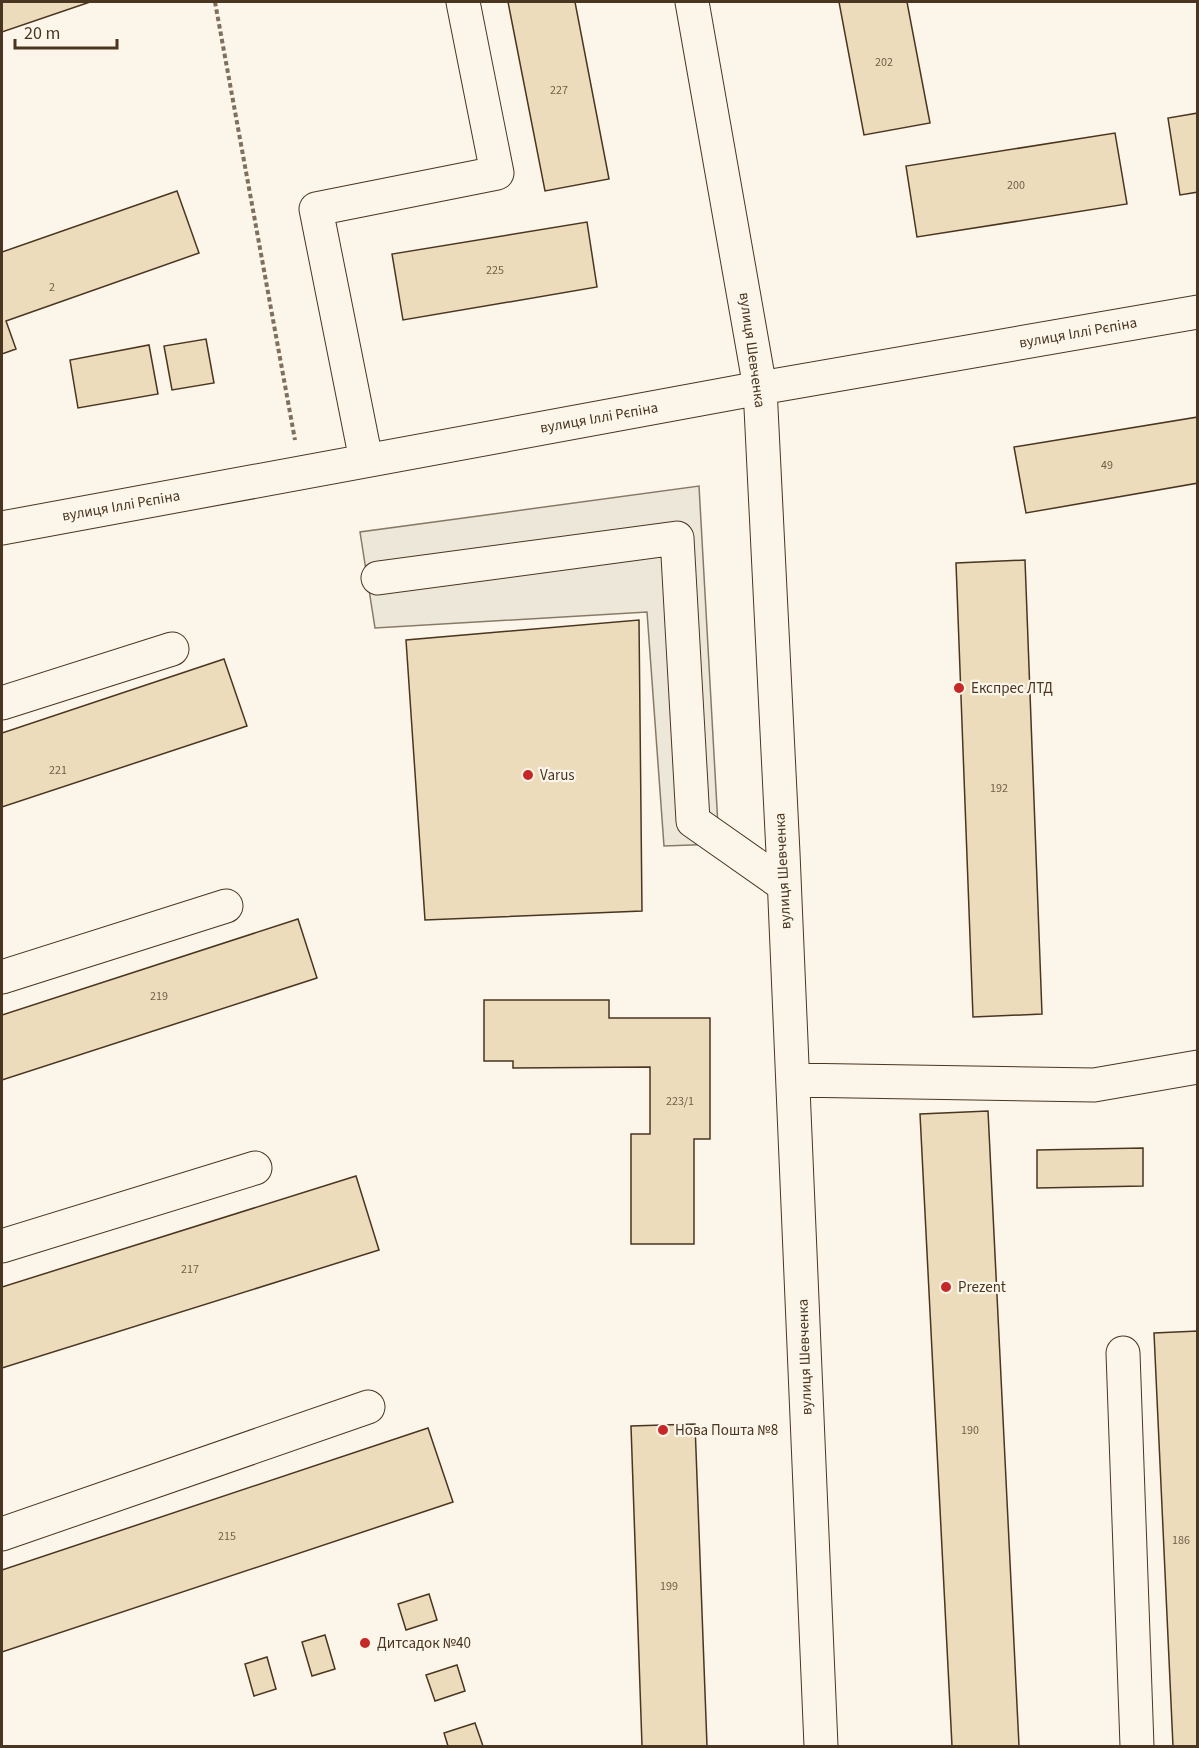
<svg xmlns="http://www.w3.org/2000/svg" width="1199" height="1748" font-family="'Source Sans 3',sans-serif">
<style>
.parking{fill:#ede7d9;stroke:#887966;stroke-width:1.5}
.building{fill:#ecdcbc;stroke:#4a3520;stroke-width:1.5}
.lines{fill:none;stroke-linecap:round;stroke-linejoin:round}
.minor-casing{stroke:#4a3520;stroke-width:35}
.path{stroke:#7f6f5c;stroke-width:4;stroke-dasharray:4.5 3;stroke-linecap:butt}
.minor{stroke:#fbf6e9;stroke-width:33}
.poi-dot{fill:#c62828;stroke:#fbf6e9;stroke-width:2}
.labels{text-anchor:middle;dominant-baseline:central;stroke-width:4.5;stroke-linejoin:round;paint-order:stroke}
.number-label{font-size:12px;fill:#725f47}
.street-label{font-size:15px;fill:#4a3520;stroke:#fbf6e9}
.poi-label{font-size:15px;fill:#4a3520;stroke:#fbf6e9;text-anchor:start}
</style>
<rect width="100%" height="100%" fill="#fbf6e9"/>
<path class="parking" d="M699,486L719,844L664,846L647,612L375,628L360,532Z"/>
<path class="building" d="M2,2H90L2,32Z
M508,2H575L609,179L545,191Z
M839,2H907L930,123L864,135Z
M1198,113V192L1180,195L1168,118Z
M1115,133L1127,204L917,237L906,166Z
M177,191L199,253L6,321L16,349L2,354V252Z
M587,222L597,287L403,320L392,254Z
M206,339L214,383L172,390L164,346Z
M149,345L158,394L78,408L70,360Z
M1198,417V483L1026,513L1014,447Z
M1025,560L1042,1014L973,1017L956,563Z
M639,620L642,911L425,920L406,640Z
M224,659L247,726L2,807V733Z
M298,919L317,978L2,1080V1015Z
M484,1000H609V1018H710V1139H694V1244H631V1134H650V1067L513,1068V1061H484Z
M988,1111L1019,1746H952L920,1114Z
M1143,1148V1186L1037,1188V1150Z
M356,1176L379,1250L2,1368V1287Z
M1198,1331V1746H1173L1154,1333Z
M695,1424L707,1746H642L631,1426Z
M428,1428L453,1502L2,1652V1570Z
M429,1594L437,1620L406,1630L398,1604Z
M325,1635L335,1669L312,1676L302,1642Z
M267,1657L276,1689L254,1696L245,1664Z
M457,1665L465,1691L435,1701L426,1675Z
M475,1723L483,1746H448L444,1733Z"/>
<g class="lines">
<defs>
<path id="minor" d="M692,2L760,388L783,853L821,1746
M366,460L316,209L497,173L463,2
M2,528L760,388L1198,312
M378,578L677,538L693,821L784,885
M2,703L172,649
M2,977L226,906
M793,1080L1094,1085L1198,1067
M2,1246L255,1168
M1123,1353L1137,1746
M2,1534L368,1407"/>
</defs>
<use href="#minor" class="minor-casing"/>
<path class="path" d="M215,2L295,440"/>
<use href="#minor" class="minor"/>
</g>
<g class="poi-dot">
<circle cx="959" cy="688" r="6"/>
<circle cx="528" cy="775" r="6"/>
<circle cx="946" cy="1287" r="6"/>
<circle cx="663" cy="1430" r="6"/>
<circle cx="365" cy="1643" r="6"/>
</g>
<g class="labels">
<g class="number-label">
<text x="884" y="62">202</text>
<text x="559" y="90">227</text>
<text x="1016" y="185">200</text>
<text x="495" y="270">225</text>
<text x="52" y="287">2</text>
<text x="1107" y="465">49</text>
<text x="58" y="770">221</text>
<text x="999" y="788">192</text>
<text x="159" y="996">219</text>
<text x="680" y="1101">223/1</text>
<text x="190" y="1269">217</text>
<text x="970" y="1430">190</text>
<text x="227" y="1536">215</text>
<text x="1181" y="1540">186</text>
<text x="669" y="1586">199</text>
</g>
<g class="street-label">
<text transform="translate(1078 333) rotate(-10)">вулиця Іллі Рєпіна</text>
<text transform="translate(752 350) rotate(82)">вулиця Шевченка</text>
<text transform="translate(599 418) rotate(-10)">вулиця Іллі Рєпіна</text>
<text transform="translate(121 506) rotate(-10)">вулиця Іллі Рєпіна</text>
<text transform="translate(783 871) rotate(-93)">вулиця Шевченка</text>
<text transform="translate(805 1357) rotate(-92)">вулиця Шевченка</text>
</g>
<g class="poi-label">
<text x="971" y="688">Експрес ЛТД</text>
<text x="540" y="775">Varus</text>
<text x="958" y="1287">Prezent</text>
<text x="675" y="1430">Нова Пошта №8</text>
<text x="377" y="1643">Дитсадок №40</text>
</g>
</g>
<rect width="1199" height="1748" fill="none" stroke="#4a3520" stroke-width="6"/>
<path d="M15 39v9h102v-9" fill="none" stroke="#4a3520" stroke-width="3"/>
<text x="24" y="39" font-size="18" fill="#4a3520" stroke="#fbf6e9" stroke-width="4.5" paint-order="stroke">20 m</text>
</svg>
